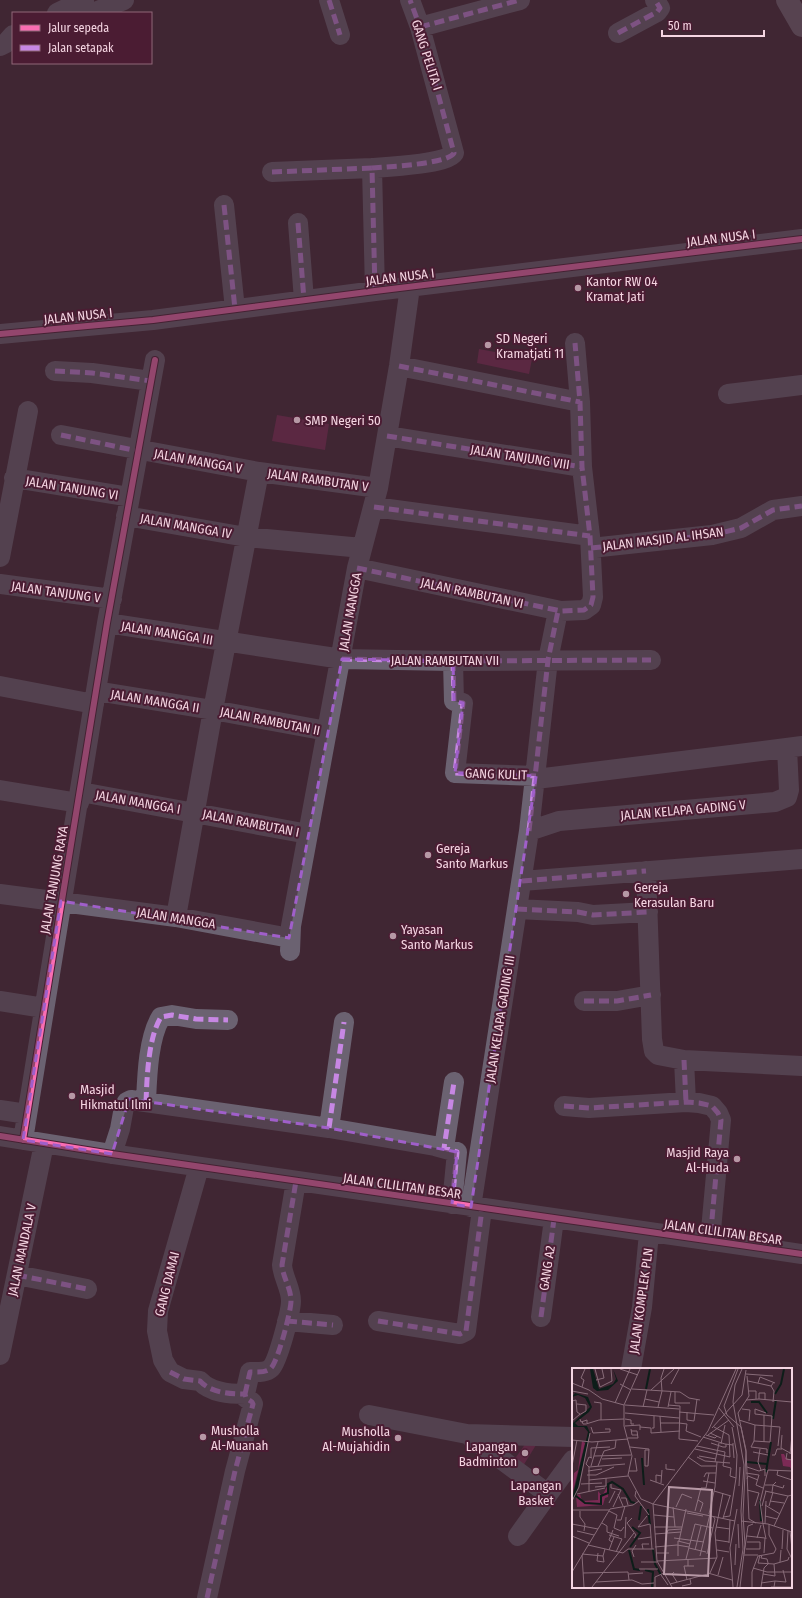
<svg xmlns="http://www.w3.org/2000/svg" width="802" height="1598" font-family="'Fira Sans Condensed',sans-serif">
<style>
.pitch{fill:#7c2a55}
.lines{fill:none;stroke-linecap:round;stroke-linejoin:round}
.minor{stroke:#6b6271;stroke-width:20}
.highway{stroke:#736674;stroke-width:22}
.quiet{stroke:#c787e3;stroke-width:5;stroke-dasharray:10 5;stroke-linecap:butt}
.cycleway-casing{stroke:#4b1c33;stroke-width:8}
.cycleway{stroke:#f96db3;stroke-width:6}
.marked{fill:none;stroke:#a05fca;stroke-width:3;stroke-dasharray:8 5;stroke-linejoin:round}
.poi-dot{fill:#b698a5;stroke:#4b1c33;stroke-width:1.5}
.labels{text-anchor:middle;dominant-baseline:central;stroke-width:4;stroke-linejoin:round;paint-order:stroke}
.street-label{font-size:13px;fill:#f5d5e2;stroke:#4b1c33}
.poi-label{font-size:13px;fill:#f5d5e2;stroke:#4b1c33;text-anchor:start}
.inset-river{fill:none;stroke:#0d1d19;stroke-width:2}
.inset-road{fill:none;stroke:#886c79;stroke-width:1}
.view{fill:#b698a5;fill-opacity:0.15;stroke:#b698a5;stroke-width:2}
.inset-edge{fill:none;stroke:#f5d5e2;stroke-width:2}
</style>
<rect width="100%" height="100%" fill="#402633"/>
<path class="pitch" d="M479,349L532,359L529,374L477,363Z
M277,415L329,424L325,450L272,441Z
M528,1440L536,1445L523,1466L514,1460Z"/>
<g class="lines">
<path class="minor" d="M329,0L340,35
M57,13L84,0
M93,13L124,0
M420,27L520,0
M618,33L657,12L660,8L655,0
M0,46L6,43L13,35
M372,168C386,167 448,164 454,153L420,27L410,0
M272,172L372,168L375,291
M224,205L235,309
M298,223L304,300
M0,334L153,320L375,291L802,239
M399,366L580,402
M55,371L92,373L151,381
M728,394L802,385
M61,435L259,472L378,488
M387,436L582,467
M14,478L130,497
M374,507L590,536
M126,516L246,537L362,548
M591,548L712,535L741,528L773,510L802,506
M0,557L28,411
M357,568L561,611L584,610L591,605L593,597L590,536L582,467L580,402L575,343
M0,584L112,599
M107,623L342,659L453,661L651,660
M453,661L454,701L463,703L455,773L536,776
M0,686L94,704
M96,691L213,710L327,731
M536,779L802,746
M0,790L79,803
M81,792L308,834
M529,831L559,821L775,802L787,797L789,790L787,748
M646,871L652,1039L654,1051L658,1055L684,1060L802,1066
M522,881L802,859
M0,894L176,917L290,938
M517,909L578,912L593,915L648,912
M176,917L213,710L259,472
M290,951L291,926L357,568L378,488L399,366L410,287
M0,1001L44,1008
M584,1001H617L651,995
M684,1060L686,1102
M146,1102C147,1078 148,1038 161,1017L172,1015L196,1019L228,1020
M564,1106L589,1108L686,1102L699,1103L712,1106L718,1113L721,1120L710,1241
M0,1110L27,1114
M329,1128L344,1022
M0,1136L112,1154L802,1254
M23,1140L107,623L155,360
M444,1148L454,1082
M112,1154L120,1129L124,1107L127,1102L131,1100L329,1128L435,1146L457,1152L452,1204
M199,1167L158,1311L157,1331L163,1360L170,1372L184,1379L200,1381C211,1393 230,1394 245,1394
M471,1207L529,831L548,660L558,611
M17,1275L87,1289
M541,1317L554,1219
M287,1321L333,1325
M378,1321L460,1334L466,1331L482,1209
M0,1355L44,1144
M631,1369L642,1307L649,1233
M245,1394L250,1372C257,1372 266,1373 271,1368C278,1361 291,1311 291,1301C291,1288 283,1278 282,1265L296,1181
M369,1415L467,1434L548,1494L573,1460
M467,1434L573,1437
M518,1536L548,1494
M207,1598L235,1471L253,1404L252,1402L246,1398L245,1394"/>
<path class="highway" d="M787,0L802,26"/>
<path class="quiet" d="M329,0L340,35
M420,27L520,0
M618,33L657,12L660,8L655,0
M372,168C386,167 448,164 454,153L420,27L410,0
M272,172L372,168L375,291
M224,205L235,309
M298,223L304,300
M399,366L580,402
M55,371L92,373L151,381
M61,435L138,451
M387,436L582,467
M374,507L590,536
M591,548L712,535L741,528L773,510L802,506
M357,568L561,611L584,610L591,605L593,597L590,536L582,467L580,402L575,343
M342,659L453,661L651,660
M453,661L454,701L463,703L455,773L536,776
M529,831L548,660L558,611
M522,881L646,871
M517,909L578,912L593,915L648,912
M584,1001H617L651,995
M684,1060L686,1102
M146,1102C147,1078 148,1038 161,1017L172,1015L196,1019L228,1020
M564,1106L589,1108L686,1102L699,1103L712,1106L718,1113L721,1120L710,1241
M329,1128L344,1022
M452,1204L457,1152L444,1148L454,1082
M17,1275L87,1289
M541,1317L554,1219
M287,1321L333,1325
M378,1321L460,1334L466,1331L482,1209
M170,1372L184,1379L200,1381C211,1393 230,1394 245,1394
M245,1394L250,1372C257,1372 266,1373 271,1368C278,1361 291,1311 291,1301C291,1288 283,1278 282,1265L296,1181
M207,1598L235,1471L253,1404L252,1402L246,1398L245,1394"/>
<defs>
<path id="cycleway" d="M0,334L153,320L375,291L802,239
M0,1136L112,1154L802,1254
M23,1140L107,623L155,360"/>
</defs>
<use href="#cycleway" class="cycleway-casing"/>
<use href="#cycleway" class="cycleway"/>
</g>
<path d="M0 0H802V1598H0ZM342,659L453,661L454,701L463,703L455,773L536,776L471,1207L452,1204L457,1152L329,1128L129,1099L112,1154L23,1140L61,901L289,938Z" fill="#402633" fill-opacity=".55" fill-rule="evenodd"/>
<path class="marked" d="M342,659L453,661L454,701L463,703L455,773L536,776L471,1207L452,1204L457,1152L329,1128L129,1099L112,1154L23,1140L61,901L289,938Z"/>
<g class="poi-dot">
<circle cx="578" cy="288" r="4"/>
<circle cx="488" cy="345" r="4"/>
<circle cx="297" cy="420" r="4"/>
<circle cx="428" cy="855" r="4"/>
<circle cx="626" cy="894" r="4"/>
<circle cx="393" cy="936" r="4"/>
<circle cx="72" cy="1096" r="4"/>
<circle cx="737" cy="1159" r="4"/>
<circle cx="203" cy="1437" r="4"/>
<circle cx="398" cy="1438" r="4"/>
<circle cx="525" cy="1453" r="4"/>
<circle cx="536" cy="1471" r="4"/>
</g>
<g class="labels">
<g class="street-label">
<text transform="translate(427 55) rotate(72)">GANG PELITA I</text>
<text transform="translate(721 238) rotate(-7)">JALAN NUSA I</text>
<text transform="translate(400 277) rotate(-7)">JALAN NUSA I</text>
<text transform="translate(78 316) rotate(-6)">JALAN NUSA I</text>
<text transform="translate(520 457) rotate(9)">JALAN TANJUNG VIII</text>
<text transform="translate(198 461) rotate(10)">JALAN MANGGA V</text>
<text transform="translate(318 480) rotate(8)">JALAN RAMBUTAN V</text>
<text transform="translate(72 488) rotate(9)">JALAN TANJUNG VI</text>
<text transform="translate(186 526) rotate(10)">JALAN MANGGA IV</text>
<text transform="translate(663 539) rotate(-7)">JALAN MASJID AL IHSAN</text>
<text transform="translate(56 592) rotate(8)">JALAN TANJUNG V</text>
<text transform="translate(472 593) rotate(12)">JALAN RAMBUTAN VI</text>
<text transform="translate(350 612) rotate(-80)">JALAN MANGGA</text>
<text transform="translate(167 633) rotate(9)">JALAN MANGGA III</text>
<text x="445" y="660">JALAN RAMBUTAN VII</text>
<text transform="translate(155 701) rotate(9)">JALAN MANGGA II</text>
<text transform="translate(270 721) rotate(11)">JALAN RAMBUTAN II</text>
<text transform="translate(496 774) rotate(2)">GANG KULIT</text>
<text transform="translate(138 802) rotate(10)">JALAN MANGGA I</text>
<text transform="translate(683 810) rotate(-5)">JALAN KELAPA GADING V</text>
<text transform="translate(251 823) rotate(11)">JALAN RAMBUTAN I</text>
<text transform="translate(54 880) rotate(-80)">JALAN TANJUNG RAYA</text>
<text transform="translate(176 918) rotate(9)">JALAN MANGGA</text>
<text transform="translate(500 1019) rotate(-81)">JALAN KELAPA GADING III</text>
<text transform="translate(402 1186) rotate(8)">JALAN CILILITAN BESAR</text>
<text transform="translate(723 1232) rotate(8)">JALAN CILILITAN BESAR</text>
<text transform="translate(22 1250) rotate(-78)">JALAN MANDALA V</text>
<text transform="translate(547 1268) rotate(-81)">GANG A2</text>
<text transform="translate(167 1284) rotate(-76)">GANG DAMAI</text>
<text transform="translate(641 1301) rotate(-82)">JALAN KOMPLEK PLN</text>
</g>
<g class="poi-label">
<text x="586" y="281">Kantor RW 04<tspan x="586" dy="15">Kramat Jati</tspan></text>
<text x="496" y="338">SD Negeri<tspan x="496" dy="15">Kramatjati 11</tspan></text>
<text x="305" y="420">SMP Negeri 50</text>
<text x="436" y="848">Gereja<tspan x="436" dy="15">Santo Markus</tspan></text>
<text x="634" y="887">Gereja<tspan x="634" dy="15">Kerasulan Baru</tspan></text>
<text x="401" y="929">Yayasan<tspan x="401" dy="15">Santo Markus</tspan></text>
<text x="80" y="1089">Masjid<tspan x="80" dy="15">Hikmatul Ilmi</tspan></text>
<text x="729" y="1152" text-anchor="end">Masjid Raya<tspan x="729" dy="15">Al-Huda</tspan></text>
<text x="211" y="1430">Musholla<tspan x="211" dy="15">Al-Muanah</tspan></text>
<text x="390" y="1431" text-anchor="end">Musholla<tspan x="390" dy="15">Al-Mujahidin</tspan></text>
<text x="517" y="1446" text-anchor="end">Lapangan<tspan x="517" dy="15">Badminton</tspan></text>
<text x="536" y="1485" text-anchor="middle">Lapangan<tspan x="536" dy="15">Basket</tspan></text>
</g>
</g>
<g transform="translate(572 1368)">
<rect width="220" height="220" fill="#402633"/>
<path d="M10,73L13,75L0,127L2,105L6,102Z" fill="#7c2a55"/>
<path d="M36,117V129L33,130L31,137L5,139L4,128L8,126L10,133L26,132V123L30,128Z" fill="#7c2a55"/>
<path d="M209,86H212L214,90L220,92V103L218,99L211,98Z" fill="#7c2a55"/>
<path d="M18,1H21L27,21L41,16L44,11L41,1L46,13L36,22L25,23L21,20ZM3,25L16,29L20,39L17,44L3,55L6,58H15L18,65L4,129L0,131L16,64L12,59H1V55L18,39L13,30L6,27L0,29Z" fill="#0d1d19"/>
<path class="inset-river" d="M74,21L78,1M203,26L209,16L212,1M179,34H187L195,45M201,51L204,32M70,90L72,117M175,94L195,96M194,104L199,74M4,128L13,135L29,136V128L36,125V116L40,114L51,121L59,134L63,135M188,132L189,153M76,141L78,157M67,152L69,138M58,179L68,165L60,159M81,181L83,196L89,207M57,182L62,201L68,202M73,202L81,204L80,219"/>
<path class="inset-road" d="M23,1L28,19L40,13L39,1M48,1L66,7M68,1L52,37V58L60,88L56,107L69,131L81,136M166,1L152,38L155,47L169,59L174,84L171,147L173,177L168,219M174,6L201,8M175,8L177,28L166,45L174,82L177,151L184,155M24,12L32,10L30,1M176,13L199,18L202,14M0,15L17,22L30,31L52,37M186,15L188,9L203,15M48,16L59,22M99,16L107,1M199,18L202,23L201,34M10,19L12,12L9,10L13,1M60,21L108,24L117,30L128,32M79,22L102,1M0,23L16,26M90,23L89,10L92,1M177,23H184V31M103,24V35H118M73,31L87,34M187,31V25H193V32M174,32L187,31L220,34M0,33L4,32L5,44L8,46L0,53M22,34L29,35V52M43,35L58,1M5,36L14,37V43L7,47M53,37L107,41M96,37L108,38L107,71L126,73M71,39L75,22M86,39L90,23M96,39L99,24M147,40L162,59M170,41L178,42L177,53M107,44L142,47M115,44V52L122,53L125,31M53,45L107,50M88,48L89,64M8,51L9,54L15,52V55M53,51L59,52V56H62M167,52L183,57L208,59L206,78M10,53L11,56H14L27,52L52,51M88,55H107M107,55L115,56L114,63L129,69M53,58L68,57V62M19,59L21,65L38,64V61H33M68,59L79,60V65L108,63M80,60H82V48M140,60L170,27L174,2M59,61L60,67H66M138,65L149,70M134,67L143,70L145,68M136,67L157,52M210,67L209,80L220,86M131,69L153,76L161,77V75M56,70H66L65,63H59M0,72L20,74L56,71M182,73L198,74L200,48L183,46V41L194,45M182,73L179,79L195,81V85M182,73L183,57M192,74V47M139,75L151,79H154V76M149,76L153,57M161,77L162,90M125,78L153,84L151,98L159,100L158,108L164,110M58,79L77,81L76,98H73V82H77M123,81L158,89L157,67L142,59M188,81L186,94L189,102M181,84L196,87M215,85L214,91L220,92M218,86L220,67M200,87H203L205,81H210M22,88L59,87M127,88L144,91M116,89L129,98H144M125,89L133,93L158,95M19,90V80L38,79M30,91L50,90M143,94L147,75M94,96V101L103,102M0,98L5,72M19,98L26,74M26,98L32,83L43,80L44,72M17,99L14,96L17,89L20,90M175,99L187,103L193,101V108M206,102L205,107L220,112M16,103L30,101M57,103H65L63,90M174,105L187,107L184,117L191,120M15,107H24L42,99M132,109L134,105H144M175,111L176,108L186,112M17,112L56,108M78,112L92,117M131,113L143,115M84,114V107L90,108M89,115L90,102M9,116L30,115M39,116V120L49,122L41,139M193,117H201L204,114M167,118L168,99M23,119L34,118V110M175,122L187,125L183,138M17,123V99L53,96M64,123L63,128L77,147M142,123L159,128M193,123L216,128M200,124L201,117L211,120L212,117M5,126L33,120M46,126L51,138M49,130H54L56,137M126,132L131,135L128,144M0,133L7,119L18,65M198,133L212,135M37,135L43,123M81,136L163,153M193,137L208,146M190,138L194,123M197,138L201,124M101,139L103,159M104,139L110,126L120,130M0,141V156M1,142H37M8,143V149L13,156L12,163M37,143L45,147L42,160L49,163L52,159M123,143L129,120H134L137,105M115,145L131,148M137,146L143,119L145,94M82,147L102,149M193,148L205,151M151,149L158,148L164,110L165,87L160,59M60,150L55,155L64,167L62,170M151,150L158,128M45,152H49L53,138M169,153L196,156L220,164M30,155L35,158V164L47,168M0,156L26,161M78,156L80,181M123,156L141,160M166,156L167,180M191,156L188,134L196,102L220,103M191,156L194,171M193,156L194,133M197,156V167L204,181M202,158L216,128L220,127M66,159L78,156M66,159L75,148M82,159H110M144,159L158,161M5,163L22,167M216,163L215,181L220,191M218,163L220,181M95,165L96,162L109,161M83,166L109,164M37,167L50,171L44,184M0,168L17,175M175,168L193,170L192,185M53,170L54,149M102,170L132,174M185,170L189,157M66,171L79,169M144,172L157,174M107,173L114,141M40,174L37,172L41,162M157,175L158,152M16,177L51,185L56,181H82M105,177L117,179M83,179L105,177M117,180L134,184M71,181L70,176H77M174,181H188V174H175M210,181L211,162M37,182L42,169M123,182L129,158M145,182L157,184M26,185L25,193L32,194L31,188M84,185H97M10,186L31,188L33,181M135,186L143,151L141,148M172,186L176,158L181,156M10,187L12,219M172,187H186M188,187L186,195L202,196M190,187L189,190L195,191L196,195M106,188V173L118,176M128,188L138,146M62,189L60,183L64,177M114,191L123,156M116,191V198H122M85,193L145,190M69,194H85M208,194L209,182M220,195V211M163,197L164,176M181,200L195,204H220M67,201H86M0,204L38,141L61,137L67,133M102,204L100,206L105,214M11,205L56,204L57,212M136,205L160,212M138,205L145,189L143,165L151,125M57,206L71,205M191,206L203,208L202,196L216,192L217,189M89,207L96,217M146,207L151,189M115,212L112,198H116M24,214L60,212L70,216L82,215M189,215L203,213M98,216L136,206M110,218L119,216L118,211M20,219L62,165M83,219V209L92,205M100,219L85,193L81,136L136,63L164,1M161,219L158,180L165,141M165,219L171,181L169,143L172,97L161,34L163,17L170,1M180,219V204L186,188L202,185L204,181M189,219L192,200L197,195M199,219H220M202,219L203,213L214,214L211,202"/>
<path class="view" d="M97,119L140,122L136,208L92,206Z"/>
<rect width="220" height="220" class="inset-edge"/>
</g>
<rect x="12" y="12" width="140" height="52" fill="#4b1c33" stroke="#8f6679"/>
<rect x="20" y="25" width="20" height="6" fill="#f96db3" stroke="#8f6679"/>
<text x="48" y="32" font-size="12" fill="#f5d5e2">Jalur sepeda</text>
<rect x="20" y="45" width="20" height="6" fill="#c787e3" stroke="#8f6679"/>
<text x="48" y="52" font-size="12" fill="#f5d5e2">Jalan setapak</text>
<path d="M662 30v6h102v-6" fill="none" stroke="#f5d5e2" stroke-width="2"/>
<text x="668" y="30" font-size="12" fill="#f5d5e2" stroke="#4b1c33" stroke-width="3" paint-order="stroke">50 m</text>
</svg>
